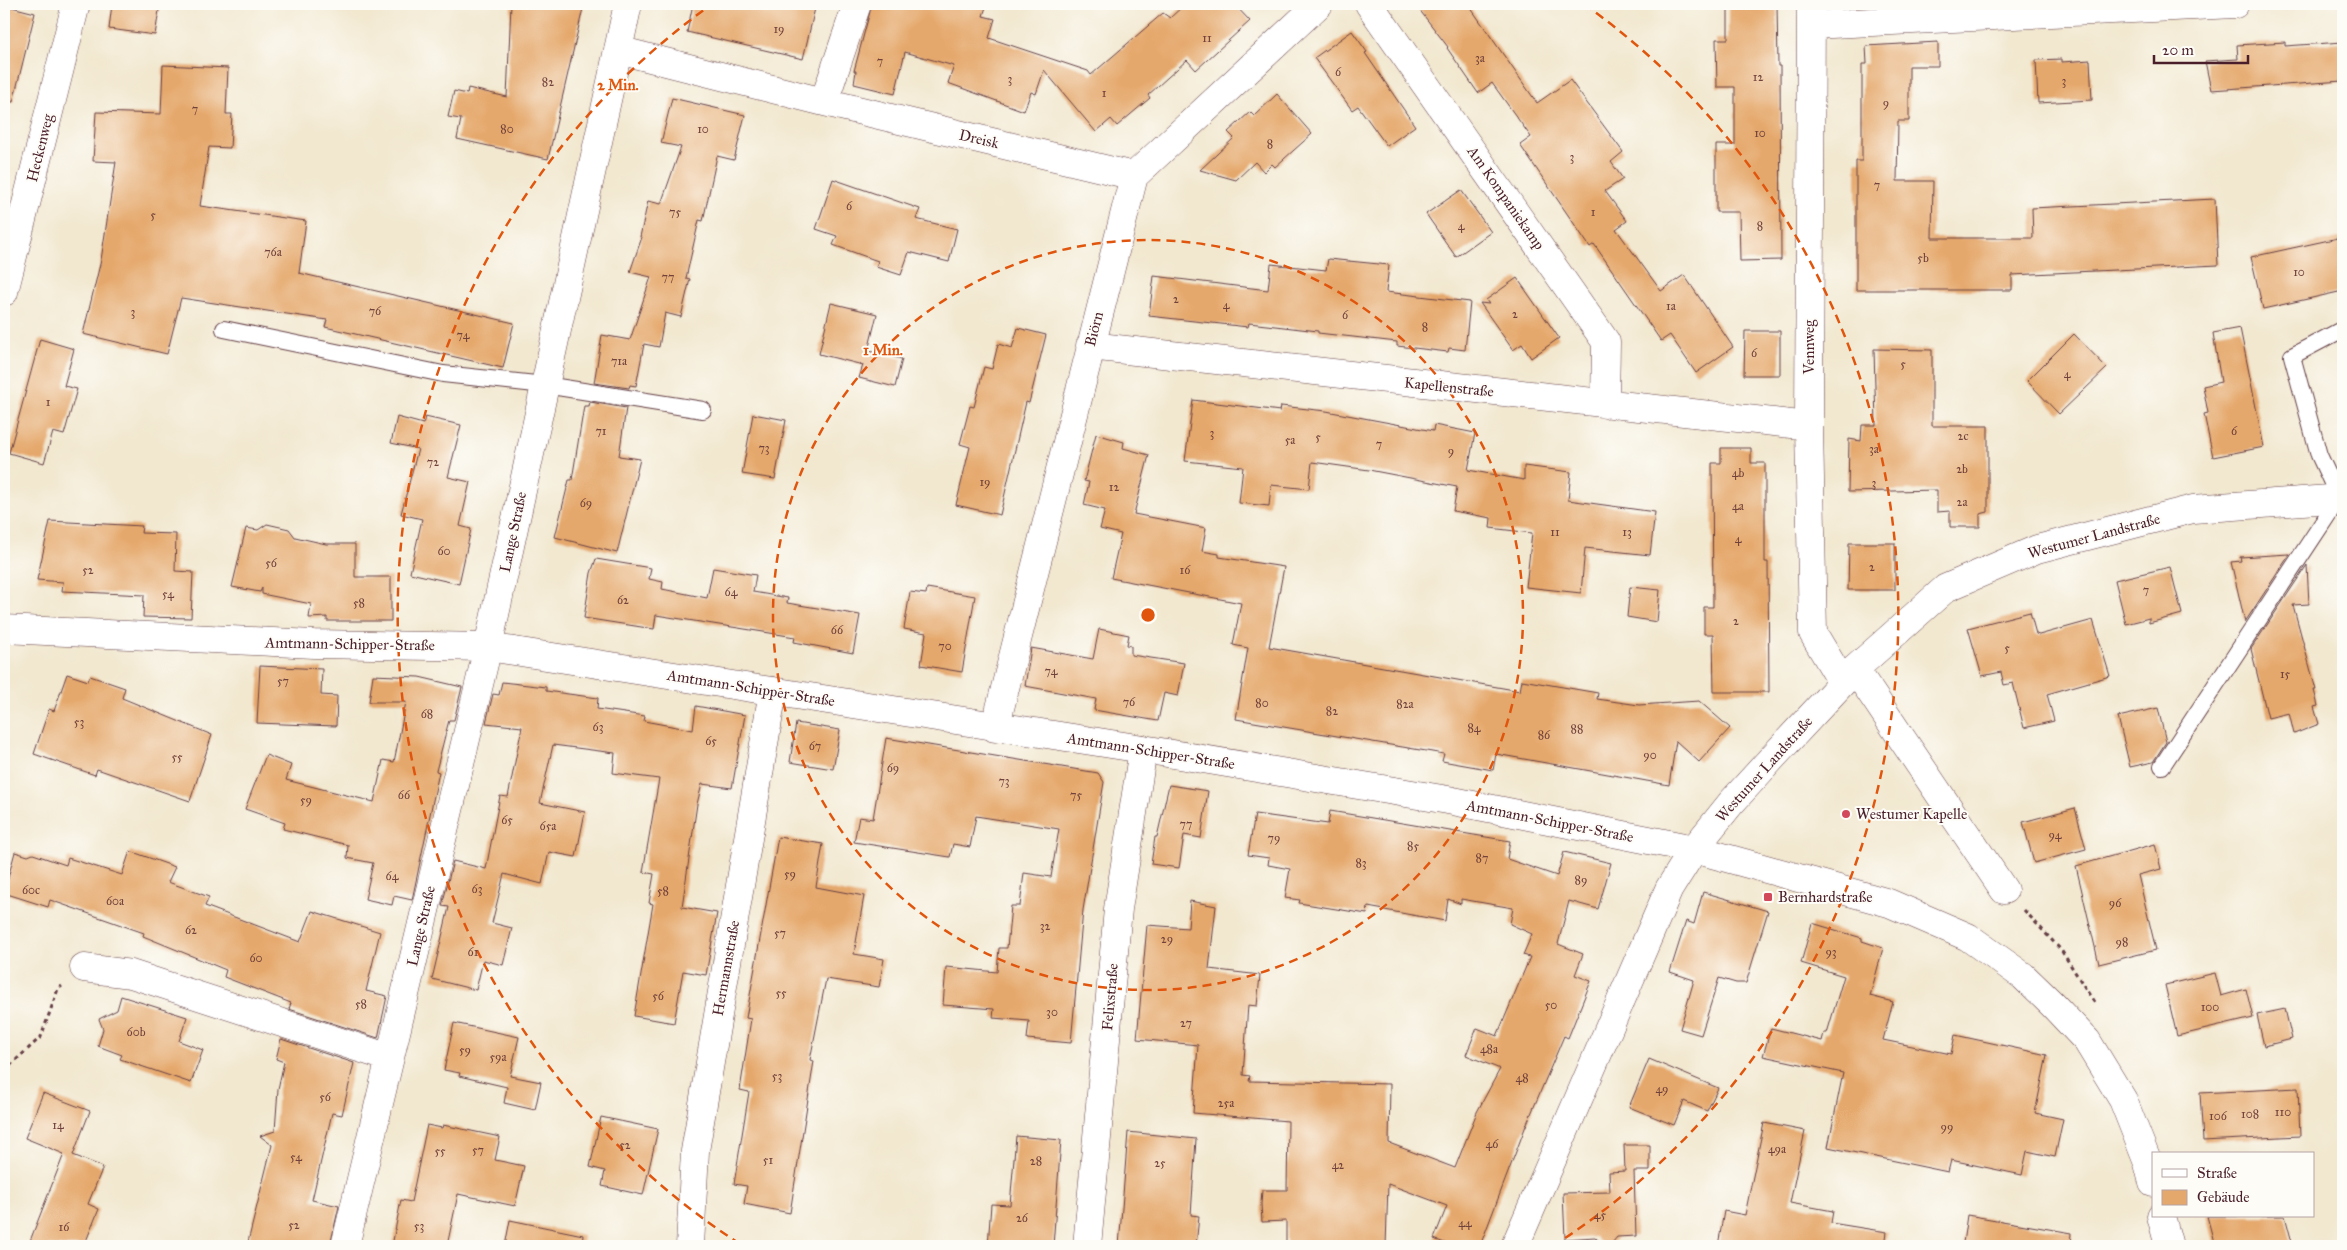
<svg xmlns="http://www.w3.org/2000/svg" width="2347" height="1250" font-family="'IM FELL Great Primer',serif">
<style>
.building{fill:#e5a86c}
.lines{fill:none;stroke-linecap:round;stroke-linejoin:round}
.service-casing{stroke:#633d44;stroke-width:18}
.minor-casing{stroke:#633d44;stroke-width:29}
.tertiary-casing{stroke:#633d44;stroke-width:29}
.path{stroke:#633d44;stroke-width:3;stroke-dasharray:4 4;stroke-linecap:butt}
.service{stroke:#fff;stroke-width:16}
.minor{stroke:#fff;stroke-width:28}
.tertiary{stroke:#fff;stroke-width:28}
.ring{fill:none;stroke:#e0560e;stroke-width:2.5;stroke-dasharray:9 6}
.poi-dot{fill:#d1495b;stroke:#fdfcf7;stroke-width:2}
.labels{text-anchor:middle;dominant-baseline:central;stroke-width:4;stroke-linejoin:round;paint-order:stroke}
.number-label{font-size:12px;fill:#71413b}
.street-label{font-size:15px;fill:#4a1f2b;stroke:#fdfcf7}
.poi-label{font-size:15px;fill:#4a1f2b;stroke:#fdfcf7;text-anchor:start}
.centre{fill:#e0560e;stroke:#fdfcf7;stroke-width:2.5}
.ring-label{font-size:15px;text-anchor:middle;font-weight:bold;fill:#e0560e;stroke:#fdfcf7;stroke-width:4;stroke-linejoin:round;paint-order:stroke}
</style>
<rect width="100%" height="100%" fill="#fdfcf7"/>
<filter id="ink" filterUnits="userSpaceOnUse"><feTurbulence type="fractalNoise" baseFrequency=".02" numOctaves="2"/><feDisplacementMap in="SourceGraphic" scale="10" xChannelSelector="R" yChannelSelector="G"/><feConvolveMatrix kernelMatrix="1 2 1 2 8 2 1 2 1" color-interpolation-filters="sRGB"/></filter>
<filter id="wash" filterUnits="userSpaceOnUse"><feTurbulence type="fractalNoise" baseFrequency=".0096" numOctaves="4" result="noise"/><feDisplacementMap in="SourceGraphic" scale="20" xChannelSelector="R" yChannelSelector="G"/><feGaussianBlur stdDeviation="1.12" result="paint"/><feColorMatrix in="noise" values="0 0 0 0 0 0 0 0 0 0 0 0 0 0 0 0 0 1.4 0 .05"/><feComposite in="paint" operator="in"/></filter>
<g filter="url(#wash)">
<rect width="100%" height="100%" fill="#f2e8d0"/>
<g id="blocks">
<path class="building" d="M112,4H160L155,35L109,29Z
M511,4H584L548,159L457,139L461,119L448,117L454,91L467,94L468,88L507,97Z
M693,4H816L803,59L687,32Z
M872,4H987L983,16L995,19L989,38L1088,71L1091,75L1163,13L1170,18L1185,4H1234L1250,21L1196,70L1187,60L1148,95L1150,98L1117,126L1111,119L1096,132L1044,70L1036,94L1031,92L1024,111L948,83L954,66L905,52L895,94L854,84L856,71H854Z
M1415,4H1468L1537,103L1570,80L1623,152L1611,162L1623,179L1605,191L1627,221L1616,229L1661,291L1684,275L1733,347L1696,373L1670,335L1661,341L1594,244L1590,247L1520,145L1531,137L1492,83L1478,93L1447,48L1448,47Z
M1728,4H1777L1778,66H1780L1781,260L1740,261L1739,212H1716V145H1735V87H1717L1716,39H1728Z
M4,5L35,13L13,102L4,101Z
M1352,31L1367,52L1365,53L1415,126L1387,146L1358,106L1352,110L1314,58Z
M1938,42V66H1909V121H1898L1897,181H1933L1932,238H2033L2032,208L2215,199L2218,265L2012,275V290H1856V161H1862V64H1867L1866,46Z
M2285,42V46L2343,42V81L2211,90L2205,61L2238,59L2237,45Z
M2062,59V62L2090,60L2092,100L2038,103L2036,60Z
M163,65L228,68L226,114H232L230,148L209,147L200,206L306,221L299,273L514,323L503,368L325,327L327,320L181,298L167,354L83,334L101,260L116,162L93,161L96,112L161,114Z
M1277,94L1312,134L1275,167L1272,164L1264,172L1255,162L1236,180L1200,170L1234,138L1228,132L1250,112L1254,116Z
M672,98L745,115L734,160L717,156L703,221L699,220L686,278L690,279L681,317L665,313L659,347L644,344L636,386L630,385L629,388L594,383L602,335L630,340L651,277L630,272L642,237H640L648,201L661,204L681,147L661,143Z
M833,179L920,209L916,219L957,229L949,262L909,252L901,275L876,267L878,261L833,245L837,236L816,229Z
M1461,190L1491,232L1456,257L1426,214Z
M2343,237V291L2263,309L2251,257Z
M1328,259L1389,265L1386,292L1470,302L1465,350L1449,348L1448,352L1397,346V342L1318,333V331L1249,323L1248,327L1149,316L1154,276L1268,290L1271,264L1326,270Z
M1517,278L1559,338L1531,358L1522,344L1513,350L1480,303L1489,304L1486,300Z
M831,303L877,314L868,351L902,359L895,387L859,378L863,365L819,354Z
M1018,328L1046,335L1029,403L1026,402L1000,515L956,505L970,447L960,444L970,406L974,407L984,367L992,369L998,344L1012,348Z
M2240,328L2264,447L2213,457L2204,414L2208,413L2203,386L2221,382L2213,333Z
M1745,331H1780V375H1744Z
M2074,334L2107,368L2059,414L2027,381Z
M40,339L74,349L64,386L77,389L64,435L53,432L44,463L9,453Z
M1874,349L1932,350V426H1988V512L1980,514V527H1950V511L1937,512V490L1848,492L1849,439L1861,441L1862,425H1876Z
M1193,400L1280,411L1281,406L1326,411L1433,431L1434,425L1475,433L1468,470L1524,480V466L1571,472L1568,500L1655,512L1650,555L1585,548L1581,593L1526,587L1532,533L1490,528L1491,518L1453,511L1457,487L1369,470L1312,462L1309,489L1271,485L1269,506L1239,503L1243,467L1185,461Z
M590,402L626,408L619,456L640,459L617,553L555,537L569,480H572L584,406H589Z
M753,414L786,420L775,479L742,474Z
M397,417L423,424L425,417L461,425L448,477L470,482L460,526L471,529L459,584L410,573L422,519L401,514L418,449L391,443Z
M1096,434L1124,442L1123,448L1149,455L1134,514L1206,528L1202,551L1219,554V557L1284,567L1269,647L1520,691L1522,680L1598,693L1597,699L1639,705L1699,701L1730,728L1699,762L1676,741L1669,785L1496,754L1493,770L1442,761L1444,754L1236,719L1248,648L1233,645L1241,603L1111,578L1121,534L1100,529L1105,510L1084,505L1089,482L1084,481Z
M1721,448H1751V463H1765V562H1768L1769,692H1714L1713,634H1704V607H1713L1712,463H1721Z
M50,521L142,526L141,533L176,534L175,571L193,572L191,618L143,617L144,595L62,591L63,582L37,580Z
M267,524L289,529L295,537L326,544H355V577H391V621H327V617L309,618L311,604L262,594V588L260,592L232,587L246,528L258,530Z
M1849,543H1895V590H1848Z
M2289,554H2290L2245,622L2231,562L2241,561L2240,557Z
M596,559L651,568L649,579L663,582L662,589L707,598L713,568L756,575L753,592L788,598L787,603L860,615L853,653L794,642L795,637L656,615L654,629L584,618L591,573Z
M2307,565L2309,604L2293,605L2316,690H2314L2318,706L2314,707L2319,724L2294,734L2289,713L2268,718L2251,649Z
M2170,567L2182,614L2149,623V618L2126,624L2115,580Z
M1630,587L1660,590L1657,622L1627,617Z
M927,588L975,596L962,672L921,665L926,633L904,629L910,592L926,594Z
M2030,612L2036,634L2039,635L2093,620L2110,676L2047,694L2054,721L2024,728L2013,683L2004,685L2001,672L1982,676L1968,628Z
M1099,629L1129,635L1127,645L1131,646V655L1184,663L1178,696L1164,693L1158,721L1094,710L1096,699L1025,686L1031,648L1093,659Z
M260,666L322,669L321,695L337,696L336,726L257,723Z
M67,674L88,681L90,676L125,688L122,698L212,735L190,801L97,769L95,775L34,754L49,709L54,711Z
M373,675L419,677L462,687L454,720H449L436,771L439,772L412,900L394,896L392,905L365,899L373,863L347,858L348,845L283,829L285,823L245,809L266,755L291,765L286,780L374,802L383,760L394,762L406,702H369Z
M502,682L546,687V691L598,698L597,709L645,716L644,721L693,730L696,706L745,715L732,788L702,784L697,804L682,907L717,913L706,975L683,971L674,1023L634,1016L653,904L649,903L654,874L643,872L659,779L613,773L615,753L553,745L540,803L585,812L576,857L549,852L542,884L504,874L492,923L512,928L503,965L483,960L476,990L432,979L449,907L442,906L453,861L486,869L500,796L508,797L522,727L486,723L493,694L499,695Z
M2158,708L2166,742L2153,762L2130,767L2118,717Z
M796,723L840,730L833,769L790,762Z
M886,738L1098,773L1104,782L1083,910L1071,1043L1027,1039L1029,1021L993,1018L994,1009L943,1005L946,967L997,972L999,948H1007L1011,906H1020L1024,873L1051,877L1059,829L976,816L970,847L953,844L950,857L854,842L859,817L873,819Z
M1169,785L1208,791L1201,838L1184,835L1179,868L1151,864L1155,837H1157Z
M2075,808L2086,849L2034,863L2023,822Z
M1330,811L1510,841L1507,859L1557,876L1564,852L1611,863L1598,909L1569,901L1558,944L1583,954L1575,975L1591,981L1568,1038L1564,1036L1525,1128L1480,1246H1452L1434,1239L1447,1206L1388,1184L1386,1246H1286V1221L1262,1222L1261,1204L1262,1190H1287L1288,1121L1193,1113L1198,1045L1137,1039L1147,925L1188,928L1190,901L1216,906L1209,969L1260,975L1257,1006L1248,1005L1243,1075L1250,1076L1249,1081L1390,1084L1389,1143L1455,1168L1477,1112L1500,1069L1466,1055L1477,1028L1497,1036L1530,957L1523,955L1532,934L1510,924L1513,908L1461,899V904L1448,899L1445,921L1368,907L1367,914L1299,903L1300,900L1285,898L1290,869L1268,865L1269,858L1248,855L1255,814L1328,824Z
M778,837L823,844L816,887L864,896L854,954L884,959L879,987L826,979L810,1060L814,1061L790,1213L744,1204L747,1186L734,1184L749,1092L740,1090L751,1019L746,1018Z
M2155,844L2161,869L2138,875L2156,950L2099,964L2076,866Z
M130,851L175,867L168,882L209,897L205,906L300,942L312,911L380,932L366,991L387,996L378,1038L289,1009L291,1003L224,977L226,970L143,936L144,933L50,900L48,907L4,893L15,852L28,856L33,854L66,865L68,858L122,875Z
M1703,892L1768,911L1746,983H1736L1719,978L1701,1035L1680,1029L1694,980L1670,972L1686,921L1694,924Z
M1812,923L1862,938V941L1883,948L1870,996L1893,1002L1883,1040L1951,1054L1955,1035L2047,1055L2035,1113L2063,1119L2055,1157L2027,1151L2022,1175L1951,1160L1948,1172L1828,1147L1843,1073L1763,1056L1771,1028L1822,1041L1824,1033H1827L1844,976L1801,963Z
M2215,973L2221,996L2246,989L2253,1018L2177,1036L2165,985Z
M121,996L187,1017L179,1041L203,1050L191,1083L120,1059L122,1055L98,1046L103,1029L99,1019L117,1010Z
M2285,1009L2292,1039L2264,1046L2257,1015Z
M454,1023L519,1037L510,1076L541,1082L535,1110L504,1103L507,1087L459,1076L460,1073L444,1070Z
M281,1039L354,1063L342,1115L332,1113L312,1200L339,1206L330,1246H247L272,1145L260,1136L275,1131L278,1089L284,1062L276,1059Z
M1649,1059L1718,1088L1707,1111L1684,1101L1674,1125L1629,1107Z
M2298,1088L2300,1136L2203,1141L2200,1093Z
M43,1093L90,1111L73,1155L103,1167L88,1204L99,1209L84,1246H28L64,1154L25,1138Z
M601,1117L658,1129L643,1195L602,1186L605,1171L590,1167Z
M1764,1123L1805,1131L1790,1203L1833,1211L1831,1223L1887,1232L1885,1246H1718L1724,1211L1745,1215Z
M427,1125L442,1128L443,1125L500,1137L495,1160L524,1166L515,1206L458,1194L447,1246H392L401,1200L411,1202Z
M1128,1132L1196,1139L1191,1215L1199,1216L1196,1246H1119Z
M1016,1136L1061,1140L1053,1246H988L991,1204L1010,1205Z
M1624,1145H1650V1171H1634L1636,1236L1617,1237L1612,1243H1601L1595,1237L1565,1239L1563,1193L1610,1192L1609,1172L1625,1171Z
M1967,1215L2072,1233L2071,1246H1981L1963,1243Z
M2207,1216H2285L2293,1246H2215Z
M510,1220L583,1235L582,1246H505Z"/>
</g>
</g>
<g filter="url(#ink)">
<use href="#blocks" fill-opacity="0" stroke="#633d44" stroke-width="1"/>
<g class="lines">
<defs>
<path id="service" d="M224,329L443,374L545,385L703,410
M2162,766L2339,498L2319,455L2292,356L2343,329"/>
<path id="minor" d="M1369,4L1606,342L1605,404
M1811,4L1809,426L1813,633L1842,682
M1811,25L2235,4
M618,50L824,102L1134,176
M824,102L857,4
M4,292L76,4
M1090,346L1809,426
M1855,669L2004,890
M995,728L1134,176L1319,4
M84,968L131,974L390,1058
M345,1246L488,647L628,4
M690,1246L695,1151L773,691
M1087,1246L1118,909L1143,749
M1515,1246L1669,889L1694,849L1731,803L1772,758L1855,669L1946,588L2037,549L2193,509L2343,498"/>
<path id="tertiary" d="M4,629L314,644L488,647L1143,749L1448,800L1694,849L1889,903L1968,937L2023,976L2052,1004L2087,1041L2123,1100L2148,1163L2153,1183
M2161,1216L2169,1246"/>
</defs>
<use href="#service" class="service-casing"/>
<use href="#minor" class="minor-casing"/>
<use href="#tertiary" class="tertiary-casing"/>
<path class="path" d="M2024,910L2061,950L2094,1002
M4,1071L41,1037L58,989L62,986"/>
<use href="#service" class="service"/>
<use href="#minor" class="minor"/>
<use href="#tertiary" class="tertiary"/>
</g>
</g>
<g class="ring">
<circle cx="1148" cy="615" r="375"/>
<path d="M740 1244A750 750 0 0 1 712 4M1584 4A750 750 0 0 1 1556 1244"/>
</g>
<g class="poi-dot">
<circle cx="1846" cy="814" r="5"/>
<rect x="1763" y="892" width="10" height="10" rx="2.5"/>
</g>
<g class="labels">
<g class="number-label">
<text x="779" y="29">19</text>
<text x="1207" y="38">11</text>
<text x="1480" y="58">3a</text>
<text x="880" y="61">7</text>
<text x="1338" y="72">6</text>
<text x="1758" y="77">12</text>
<text x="1010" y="79">3</text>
<text x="2064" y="81">3</text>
<text x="548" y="82">82</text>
<text x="1104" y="93">1</text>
<text x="1886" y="103">9</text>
<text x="195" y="109">7</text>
<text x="507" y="129">80</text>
<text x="703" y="129">10</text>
<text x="1760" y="133">10</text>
<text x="1270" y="144">8</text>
<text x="1572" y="157">3</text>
<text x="1877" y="185">7</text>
<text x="849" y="206">6</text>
<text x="675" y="212">75</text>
<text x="1593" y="212">1</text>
<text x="153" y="215">5</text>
<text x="1461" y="226">4</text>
<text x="1760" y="226">8</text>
<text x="273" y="252">76a</text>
<text x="1923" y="258">5b</text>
<text x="2299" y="272">10</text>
<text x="668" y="277">77</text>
<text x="1176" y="299">2</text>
<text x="1226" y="305">4</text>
<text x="1671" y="306">1a</text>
<text x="375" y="311">76</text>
<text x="133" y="312">3</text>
<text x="1515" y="314">2</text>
<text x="1345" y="315">6</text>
<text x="1425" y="327">8</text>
<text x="463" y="335">74</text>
<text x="1754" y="353">6</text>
<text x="619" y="361">71a</text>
<text x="1903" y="364">5</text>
<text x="2067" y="374">4</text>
<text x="48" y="402">1</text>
<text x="601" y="431">71</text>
<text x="2234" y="431">6</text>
<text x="1212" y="433">3</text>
<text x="1963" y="436">2c</text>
<text x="1318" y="437">5</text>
<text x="1290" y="440">5a</text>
<text x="1379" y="444">7</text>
<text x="764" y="448">73</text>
<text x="1874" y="449">3a</text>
<text x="1451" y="451">9</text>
<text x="433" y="462">72</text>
<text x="1962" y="469">2b</text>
<text x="1738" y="473">4b</text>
<text x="985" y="482">19</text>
<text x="1874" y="483">3</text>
<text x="1114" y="487">12</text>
<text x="1962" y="502">2a</text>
<text x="586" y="503">69</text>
<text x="1738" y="506">4a</text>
<text x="1555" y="532">11</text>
<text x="1627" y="532">13</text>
<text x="1738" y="539">4</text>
<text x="444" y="551">60</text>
<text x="271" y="563">56</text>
<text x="1872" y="567">2</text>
<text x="88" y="570">52</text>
<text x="1185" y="570">16</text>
<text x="2146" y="590">7</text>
<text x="731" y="592">64</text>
<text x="168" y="594">54</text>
<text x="623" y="600">62</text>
<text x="359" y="603">58</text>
<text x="1736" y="621">2</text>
<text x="837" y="630">66</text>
<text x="945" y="646">70</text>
<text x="2007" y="648">5</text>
<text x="1051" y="671">74</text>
<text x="2285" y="674">15</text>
<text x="283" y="681">57</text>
<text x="1129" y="702">76</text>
<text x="1262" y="703">80</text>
<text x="1405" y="704">82a</text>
<text x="1332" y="711">82</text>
<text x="427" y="714">68</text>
<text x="79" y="722">53</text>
<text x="598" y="727">63</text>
<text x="1474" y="728">84</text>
<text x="1577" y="729">88</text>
<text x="1544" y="735">86</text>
<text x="711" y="741">65</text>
<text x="815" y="746">67</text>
<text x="1650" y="755">90</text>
<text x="177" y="757">55</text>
<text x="893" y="768">69</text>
<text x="1004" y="781">73</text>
<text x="404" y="795">66</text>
<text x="1076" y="795">75</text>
<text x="306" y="800">59</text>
<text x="507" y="820">65</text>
<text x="1186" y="824">77</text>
<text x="548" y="826">65a</text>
<text x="2055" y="835">94</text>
<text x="1274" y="838">79</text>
<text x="1413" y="846">85</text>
<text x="1482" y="858">87</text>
<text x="1361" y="863">83</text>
<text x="790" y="874">59</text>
<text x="392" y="876">64</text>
<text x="1581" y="880">89</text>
<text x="477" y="889">63</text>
<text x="31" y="890">60c</text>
<text x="663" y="891">58</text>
<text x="115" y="901">60a</text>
<text x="2115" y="903">96</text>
<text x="1045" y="926">32</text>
<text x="191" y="930">62</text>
<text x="780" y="933">57</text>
<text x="1167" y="939">29</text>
<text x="2122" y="942">98</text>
<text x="473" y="952">61</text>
<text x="1831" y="952">93</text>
<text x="256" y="958">60</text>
<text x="781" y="993">55</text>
<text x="658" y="996">56</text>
<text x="361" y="1004">58</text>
<text x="1551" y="1005">50</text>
<text x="2210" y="1007">100</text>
<text x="1052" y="1012">30</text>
<text x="1186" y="1023">27</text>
<text x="136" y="1032">60b</text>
<text x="1489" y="1049">48a</text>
<text x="465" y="1050">59</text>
<text x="498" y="1057">59a</text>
<text x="777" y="1076">53</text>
<text x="1522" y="1078">48</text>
<text x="1662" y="1089">49</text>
<text x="325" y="1097">56</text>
<text x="1226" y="1103">25a</text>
<text x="2283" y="1112">110</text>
<text x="2250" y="1114">108</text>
<text x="2218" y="1116">106</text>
<text x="58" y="1125">14</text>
<text x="1947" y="1127">99</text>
<text x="1492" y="1144">46</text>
<text x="625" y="1145">52</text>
<text x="1777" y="1149">49a</text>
<text x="478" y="1150">57</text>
<text x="440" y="1151">55</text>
<text x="296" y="1157">54</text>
<text x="768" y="1160">51</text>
<text x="1036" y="1161">28</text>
<text x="1160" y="1163">25</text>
<text x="1338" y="1165">42</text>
<text x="1600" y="1215">45</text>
<text x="1022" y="1218">26</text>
<text x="1465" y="1223">44</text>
<text x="294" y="1225">52</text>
<text x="419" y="1226">53</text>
<text x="64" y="1227">16</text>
</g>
<g class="street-label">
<text transform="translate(979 139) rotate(13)">Dreisk</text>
<text transform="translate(40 148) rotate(-76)">Heckenweg</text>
<text transform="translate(1506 198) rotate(55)">Am Kompaniekamp</text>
<text transform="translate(1094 329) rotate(-76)">Biörn</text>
<text transform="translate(1809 347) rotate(-90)">Vennweg</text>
<text transform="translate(1449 387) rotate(6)">Kapellenstraße</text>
<text transform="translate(513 532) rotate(-78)">Lange Straße</text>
<text transform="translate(2094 536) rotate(-15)">Westumer Landstraße</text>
<text transform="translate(350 644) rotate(1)">Amtmann-Schipper-Straße</text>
<text transform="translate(751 688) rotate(9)">Amtmann-Schipper-Straße</text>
<text transform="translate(1151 751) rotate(9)">Amtmann-Schipper-Straße</text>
<text transform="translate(1764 769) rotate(-48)">Westumer Landstraße</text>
<text transform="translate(1550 821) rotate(11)">Amtmann-Schipper-Straße</text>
<text transform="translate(421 926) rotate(-77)">Lange Straße</text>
<text transform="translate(726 968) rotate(-80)">Hermannstraße</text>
<text transform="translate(1110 997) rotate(-85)">Felixstraße</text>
</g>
<g class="poi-label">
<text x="1856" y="814">Westumer Kapelle</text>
<text x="1778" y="897">Bernhardstraße</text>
</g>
</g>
<circle cx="1148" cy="615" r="8" class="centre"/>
<g class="ring-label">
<text x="618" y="90">2 Min.</text>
<text x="883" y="355">1 Min.</text>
</g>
<rect width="2347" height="1250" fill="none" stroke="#fdfcf7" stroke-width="20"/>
<rect x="2152" y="1152" width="162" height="65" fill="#fdfcf7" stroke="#b5a4a5"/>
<rect x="2162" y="1169" width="25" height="8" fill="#ffffff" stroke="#b5a4a5"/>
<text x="2197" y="1178" font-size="15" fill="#4a1f2b">Straße</text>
<rect x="2162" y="1190" width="25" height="15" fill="#e5a86c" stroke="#b5a4a5"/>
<text x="2197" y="1202" font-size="15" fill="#4a1f2b">Gebäude</text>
<path d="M2154 55v8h94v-8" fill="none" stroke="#4a1f2b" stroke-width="2.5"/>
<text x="2162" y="55" font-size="15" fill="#4a1f2b" stroke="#fdfcf7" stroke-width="4" paint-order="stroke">20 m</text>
</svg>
